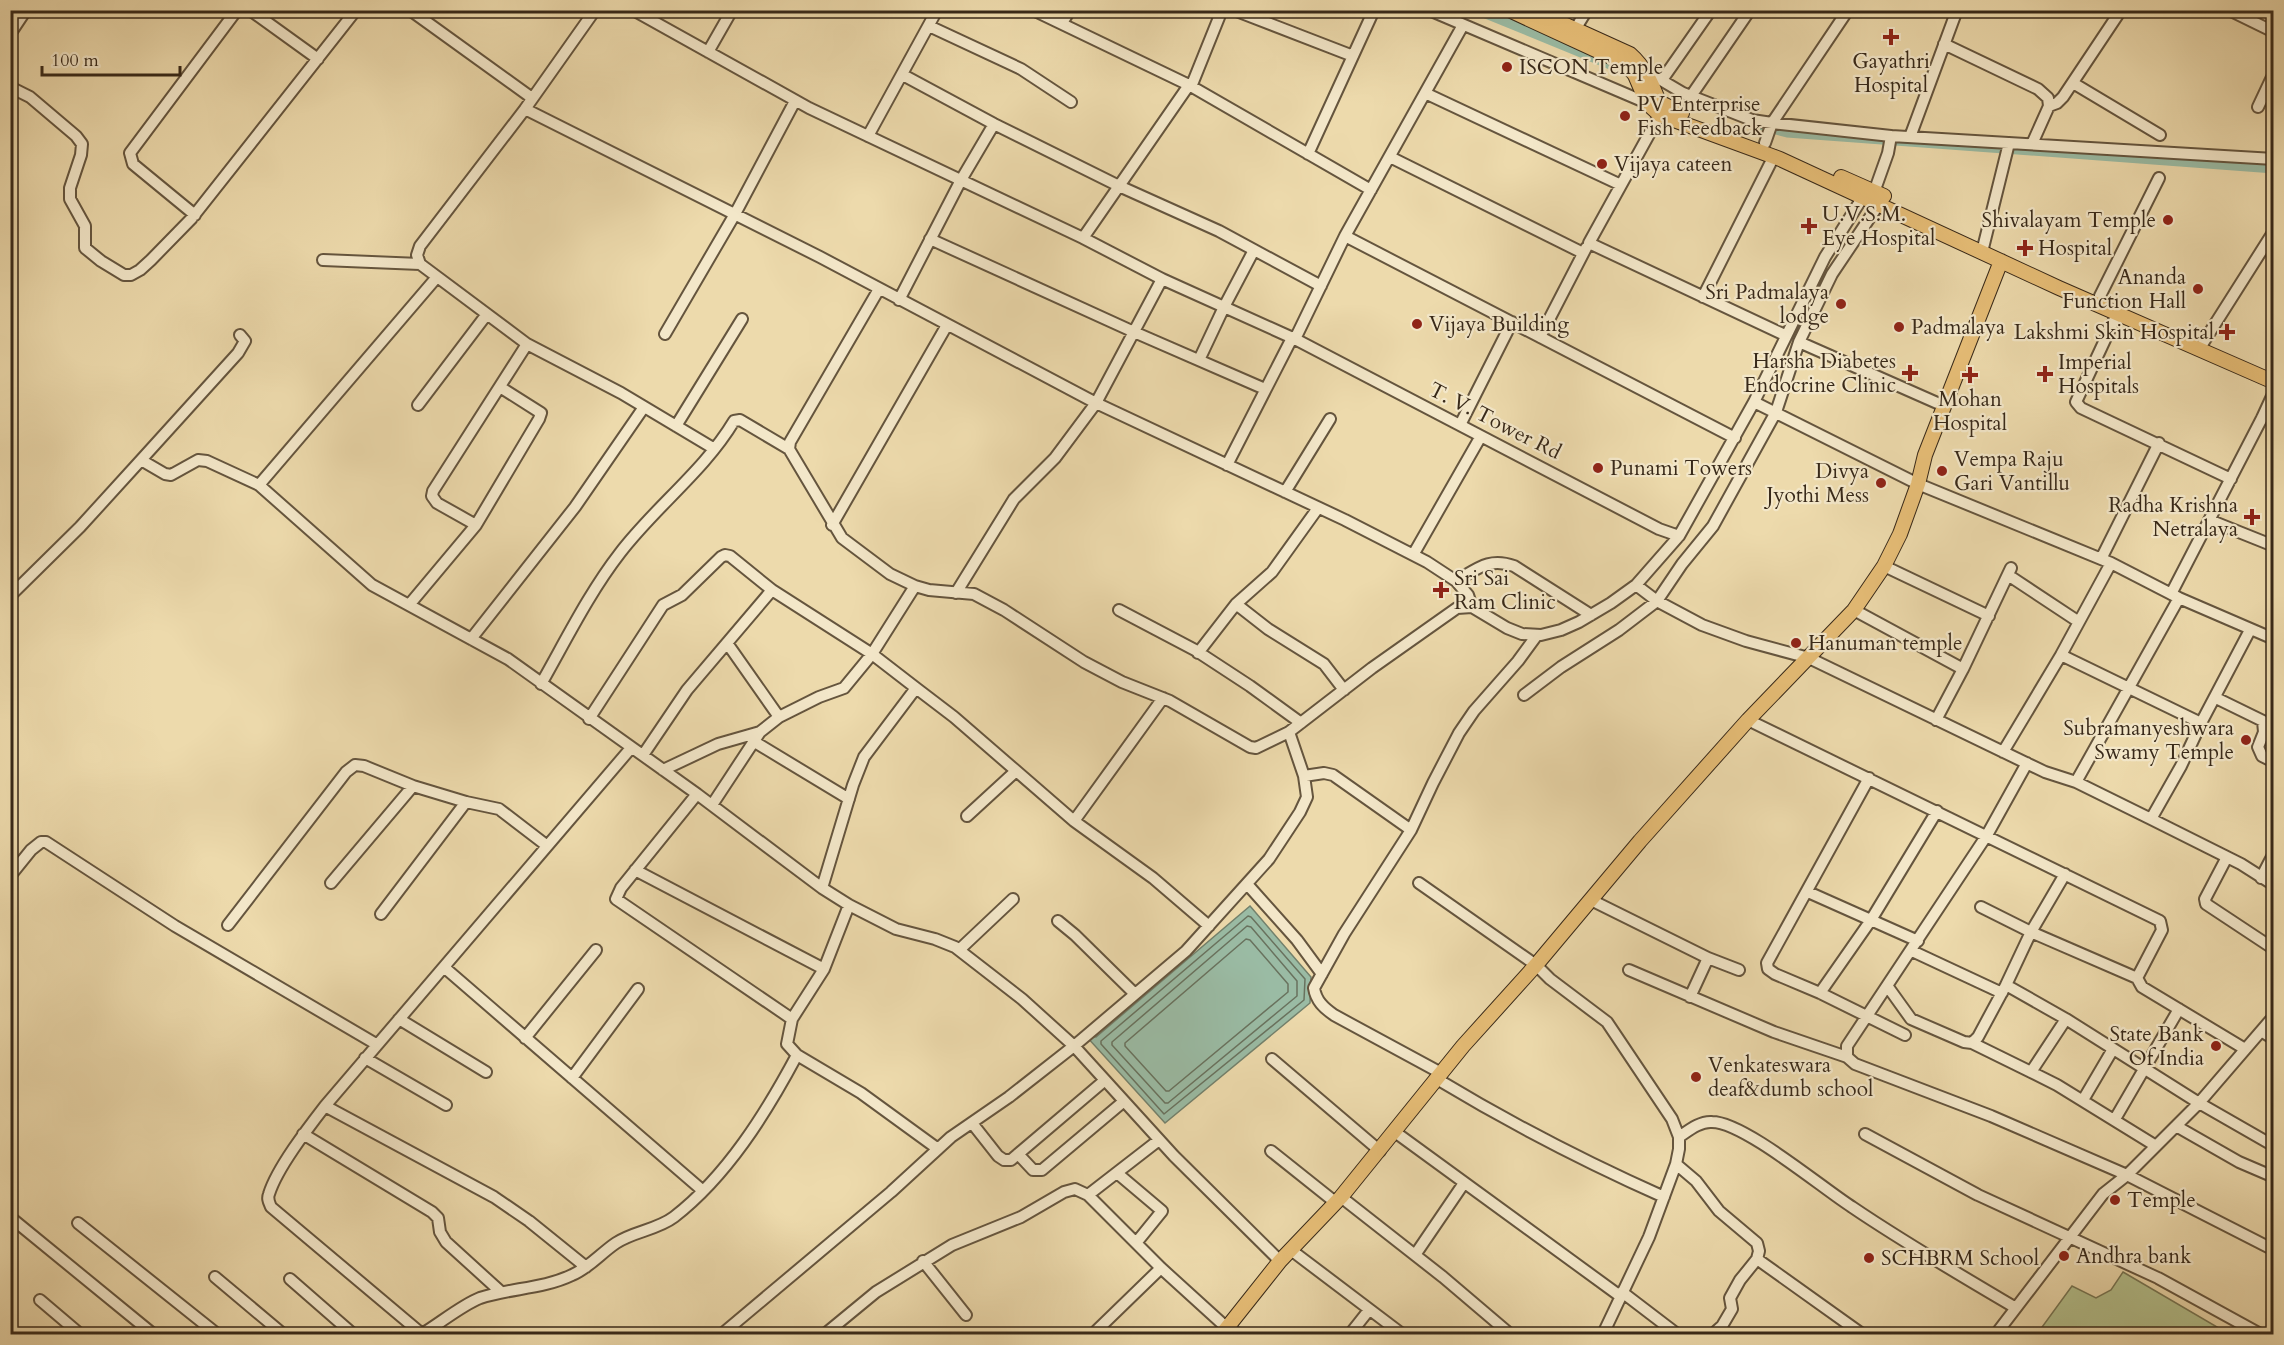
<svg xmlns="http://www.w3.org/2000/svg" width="2284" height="1345" font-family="Cardo,serif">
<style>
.green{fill:#b4c18d;stroke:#767553;stroke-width:1.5}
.water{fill:#9abba4;stroke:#73816c;stroke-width:1.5}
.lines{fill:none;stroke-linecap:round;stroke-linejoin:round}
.shore{stroke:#69725e;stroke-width:1.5}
.canal{stroke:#9abba4;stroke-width:9}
.minor-casing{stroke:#65553e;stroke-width:14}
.major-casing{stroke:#382919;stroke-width:16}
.minor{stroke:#f3e7c9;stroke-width:10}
.major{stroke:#e6bd76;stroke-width:14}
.poi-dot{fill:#8f2418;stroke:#f3e7c9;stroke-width:2}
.labels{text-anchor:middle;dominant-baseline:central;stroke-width:4.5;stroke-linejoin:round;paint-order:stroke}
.poi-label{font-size:21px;fill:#382919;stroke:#f3e7c9;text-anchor:start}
.street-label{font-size:21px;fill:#382919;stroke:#f3e7c9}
</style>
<rect width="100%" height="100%" fill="#eddaac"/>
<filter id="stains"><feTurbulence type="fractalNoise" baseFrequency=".00333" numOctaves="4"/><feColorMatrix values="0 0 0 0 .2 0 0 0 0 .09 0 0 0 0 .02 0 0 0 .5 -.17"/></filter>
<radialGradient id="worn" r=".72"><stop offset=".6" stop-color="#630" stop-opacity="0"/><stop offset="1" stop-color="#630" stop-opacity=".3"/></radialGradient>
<path class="green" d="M2123,1272L2229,1334H2037L2072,1286L2096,1298L2111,1290Z"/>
<path class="water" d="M1250,906L1311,977L1310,1003L1165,1123L1086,1036L1096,1037Z"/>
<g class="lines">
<path class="shore" d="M1248,916L1251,917L1305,979L1304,1000L1164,1114L1101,1044V1041Z
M1247,926L1251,927L1297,981V996L1168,1103H1165L1112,1045V1042Z
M1246,939L1250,940L1288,984V992L1169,1091H1166L1125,1046V1043Z"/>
<path class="canal" d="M1476,10L1630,73
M1748,122L1787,133L2274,169"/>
<defs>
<path id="minor" d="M250,10L318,59
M410,10L532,98
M633,10L809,108L1083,238L1162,279L1295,339L1659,529L1679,536
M1033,10L1189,85L1083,238
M1234,10L1353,56
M1429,10L1647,103
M2229,10L2274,32
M1062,23L1070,10
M929,26L1021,69L1071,102
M10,34L26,10
M1571,36L1587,10
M1944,44L2038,89L2048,98L2049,106L2032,144
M708,52L732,10
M1644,70L1683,93L1752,120L1772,123L1891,136L2274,159
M903,75L994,124L1119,186L1219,231L1321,286
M1662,80L1711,10
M2073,83L2160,135
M1189,85L1371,190
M10,87L30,97L76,136L82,144L81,155L70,188V199L85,226V248L101,261L124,275H131L140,270L151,260L192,218L356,10
M1191,87L1222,10
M1425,93L1621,185
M1691,96L1750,10
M2049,106L2057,103L2063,97L2121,10
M2258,107L2274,73
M525,109L820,257L1096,403L1345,520L1427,562L1456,581L1468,595L1472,607
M1663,109L1589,243L1785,335
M868,136L937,10
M1910,137L1957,10
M1765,143L1772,123L1848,10
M1308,154L1374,10
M1390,157L1583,253
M1872,198L1888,153L1891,136
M195,215L133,164L130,153L237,10
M1345,236L1735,438
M930,239L1134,332L1265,389
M1982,252L2009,143
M323,260L420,264
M437,277L259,485L372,585L508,659L697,794L822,888L849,905L896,929L935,939L955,947L1022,999L1074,1046L1174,1156L1280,1261
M2100,296L2159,178
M1703,297L1774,156
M899,300L961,180L994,124
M2117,314L2076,402L2081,408L2231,479
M665,334L735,214L795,101
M1540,337L1586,248
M1295,339L1345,236L1463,25
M1799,342L1944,406
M2203,343L2274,231
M527,344L621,393L713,448
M1199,360L1224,307L1254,250
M1754,402L1918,484L2111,563L2179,598L2274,639
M418,405L487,314
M1460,425L1512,322
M676,426L742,319
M789,449L790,442L879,289
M141,460L238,353L245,341L240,335
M1227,465L1292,338
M1285,492L1330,419
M2209,520L2274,546
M476,525L437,503L432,496L433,491L527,344L420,264L417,255L420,246L525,109L595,10
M832,525L947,325
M1413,555L1481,436
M2101,559L2159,443
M1884,566L1989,616
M2008,575L2079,622
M1456,581C1477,569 1489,557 1514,566L1591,615
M1636,585L1657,601L1702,625L1746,641L1809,658L2045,772L2076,782L2151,819L2241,864L2274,885
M956,593L1014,499L1055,458L1096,403L1162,279
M2171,594L2262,418L2274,392
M10,596L80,527L141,460L165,474L171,475L198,460L207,461L259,485
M1236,604L1268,629L1324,664L1344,690
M409,605L476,525L539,419L541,413L500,387
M1119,610L1195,650L1250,686L1301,723
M1854,610L1963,669
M471,639L575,507L644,407
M727,643L779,717
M1198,653L1236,604L1272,572L1318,508
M2061,655L2201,723L2250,630
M541,684C566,640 589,593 620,553C655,507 704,471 734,421L740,420L789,449L842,538L890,574L915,586L929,590L974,594L1004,610L1084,662L1122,682L1170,701L1250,747L1256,748L1289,732L1372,668L1457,608L1472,607L1507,628L1522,634L1541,635L1561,630L1579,622L1611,603L1636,585L1679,536L1754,402L1825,257L1866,192
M1524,695L1561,667L1619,630L1657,601L1682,564L1713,526L1776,412L1799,342L1832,274L1879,204
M2216,698L2263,721L2264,732L2258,747L2262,756L2274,762
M589,719L663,605L682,595L721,557L725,555L730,556L772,590
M1748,720L2160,921L2162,930L2137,978L2142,987L2245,1049
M1936,720L1963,669L2011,568
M753,741L849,799
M631,748L325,1106C308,1128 277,1168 269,1194C267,1199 269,1202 271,1207L422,1334C439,1324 462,1305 480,1298C510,1288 543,1289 572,1275C589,1268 601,1253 616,1243C634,1231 657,1230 674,1217C727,1176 766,1113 797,1055
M2003,752L2061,655L2111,563
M643,755L687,690L772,590L872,654L916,688L954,717L1074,821L1153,878L1209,926
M2027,763L1987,835L1847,1046V1057L1855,1064L1991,1116L2127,1175L2274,1250
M663,770L718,744L760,732
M1304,776L1324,773L1333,775L1411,830
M1869,778L1767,963L1768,969L1775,974L1820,993L1905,1035
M2076,782L2179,598
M697,794L621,888L616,899L792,1019
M712,805L760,732L779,717L819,697L844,688L872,654L915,586
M967,816L1016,771
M2151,819L2181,766L2201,723
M1074,821L1163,698
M2227,857L2205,899L2206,904L2274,949
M635,870L824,969
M10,876L31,850L41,842H46L175,926L376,1044
M2261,878L2274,853
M331,883L413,786
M1419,883L1536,965L1550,979L1607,1022L1672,1119L1679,1137V1149L1676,1164L1649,1237L1603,1334
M1247,884L1297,940L1322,974
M822,888L853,785L864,757L916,688
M1808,892L1918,941
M1591,900L1708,958L1690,997
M849,905L824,969L792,1019L787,1044L797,1055L861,1093L938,1149
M1981,907L2031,932L2137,978
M381,914L466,802
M1058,921L1075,935L1135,994
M228,925L346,772L355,765L364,766L413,786L466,802L499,809L546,845
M959,950L1013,899
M1912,951L2002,993
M1708,958L1739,970
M445,968L702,1190
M1629,970L1774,1032L1847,1057
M2006,985L2031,932L2065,874
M1888,987L1911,1019L1964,1042L1972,1043L1978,1037L2006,985L2066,1019L2199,1103L2274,1146
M1820,993L1871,920L1937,811
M399,1019L486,1072
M2066,1019L2031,1072L2057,1085L2156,1146
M2261,1031L2274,1039
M525,1038L596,950
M1972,1043L2031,1072
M365,1058L446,1105
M1272,1059L1380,1151
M1441,1073L1334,1015C1324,1008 1316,1001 1314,988L1344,934L1411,830L1433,783L1459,733L1474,711L1518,661L1537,635
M572,1078L638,989
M1437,1079C1510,1123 1585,1162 1664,1197
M2083,1100L2113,1049
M325,1106L494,1197L529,1221L586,1267
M2115,1119L2179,1009
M972,1123L998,1156L1004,1160H1011L1104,1081
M2176,1126L2239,1162L2274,1177
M1395,1132L1620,1296
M303,1134L432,1212L438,1218L440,1232L446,1242L501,1292
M1865,1134L1978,1195L2158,1278L2260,1334
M1679,1137C1688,1131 1700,1121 1712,1122C1744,1122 1822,1188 1852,1207C1905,1243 1960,1275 2016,1308
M1271,1151L1335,1202
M1018,1154L1033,1170H1042L1123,1102
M1676,1164L1696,1181L1719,1211L1757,1243L1759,1251L1757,1259L1740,1280L1730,1298L1732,1309L1722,1326L1713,1334
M1117,1173L1162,1211L1136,1243
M1088,1195L1159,1140
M1341,1197L1443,1277L1510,1334
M10,1217L153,1334
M78,1223L217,1334
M1291,1250L1402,1334
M1415,1255L1464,1183
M1757,1259L1862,1334
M923,1261L966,1315
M215,1277L283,1334
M290,1279L353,1334
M1622,1292L1677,1334
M40,1300L80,1334
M722,1334L891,1192L951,1137L1009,1097L1074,1046L1186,951L1269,859L1300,812L1307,797L1304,776L1289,732
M825,1334L876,1292L952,1245L1021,1217L1064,1192L1075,1189L1088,1195L1161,1268L1227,1328L1239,1334
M1093,1334L1161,1268
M1350,1334L1369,1310
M1996,1334L2103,1194L2127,1175L2199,1103L2274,1016"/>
<path id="major" d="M1509,10L1626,64L1635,75L1647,103L1660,115L1780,159L2059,288L2274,382
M1533,10L1630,54C1645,67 1652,84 1659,102L1682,113
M1841,177L1884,196
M1222,1334L1280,1261L1341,1197L1463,1046L1536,965L1640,841L1748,720L1854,610L1884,566L1900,534L1918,484L1925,455L2001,261"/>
</defs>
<use href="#minor" class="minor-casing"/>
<use href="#major" class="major-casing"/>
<use href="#minor" class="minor"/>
<use href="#major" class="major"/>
</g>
<g class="poi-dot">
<path d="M1888 28h6v6h6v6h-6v6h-6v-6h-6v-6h6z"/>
<circle cx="1507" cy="67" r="6"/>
<circle cx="1625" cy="116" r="6"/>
<circle cx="1602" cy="164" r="6"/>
<circle cx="2168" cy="220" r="6"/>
<path d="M1806 217h6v6h6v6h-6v6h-6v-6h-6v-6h6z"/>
<path d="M2022 239h6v6h6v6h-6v6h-6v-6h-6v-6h6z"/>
<circle cx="2198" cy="289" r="6"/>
<circle cx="1841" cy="304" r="6"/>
<circle cx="1417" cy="324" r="6"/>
<circle cx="1899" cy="327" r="6"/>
<path d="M2224 323h6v6h6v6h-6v6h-6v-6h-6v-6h6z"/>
<path d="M1907 364h6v6h6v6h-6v6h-6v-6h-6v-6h6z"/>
<path d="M2042 365h6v6h6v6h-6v6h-6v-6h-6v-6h6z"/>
<path d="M1967 366h6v6h6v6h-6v6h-6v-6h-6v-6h6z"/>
<circle cx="1598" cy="468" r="6"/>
<circle cx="1942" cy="471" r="6"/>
<circle cx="1881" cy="483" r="6"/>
<path d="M2249 508h6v6h6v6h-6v6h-6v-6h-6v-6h6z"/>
<path d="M1438 581h6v6h6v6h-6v6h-6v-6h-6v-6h6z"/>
<circle cx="1796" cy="643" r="6"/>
<circle cx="2246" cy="740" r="6"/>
<circle cx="2216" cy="1046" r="6"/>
<circle cx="1696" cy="1077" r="6"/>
<circle cx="2115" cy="1200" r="6"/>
<circle cx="2064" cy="1256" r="6"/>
<circle cx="1869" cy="1258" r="6"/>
</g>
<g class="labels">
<g class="poi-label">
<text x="1891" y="61" text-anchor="middle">Gayathri<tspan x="1891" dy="24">Hospital</tspan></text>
<text x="1519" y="67">ISCON Temple</text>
<text x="1637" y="104">PV Enterprise<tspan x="1637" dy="24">Fish Feedback</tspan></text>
<text x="1614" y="164">Vijaya cateen</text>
<text x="1822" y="214">U.V.S.M.<tspan x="1822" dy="24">Eye Hospital</tspan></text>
<text x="2156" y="220" text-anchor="end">Shivalayam Temple</text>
<text x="2038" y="248">Hospital</text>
<text x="2186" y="277" text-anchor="end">Ananda<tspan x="2186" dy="24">Function Hall</tspan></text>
<text x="1829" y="292" text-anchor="end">Sri Padmalaya<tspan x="1829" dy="24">lodge</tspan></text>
<text x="1429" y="324">Vijaya Building</text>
<text x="1911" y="327">Padmalaya</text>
<text x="2214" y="332" text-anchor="end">Lakshmi Skin Hospital</text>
<text x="1896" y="361" text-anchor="end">Harsha Diabetes<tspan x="1896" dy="24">Endocrine Clinic</tspan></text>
<text x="2058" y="362">Imperial<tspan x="2058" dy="24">Hospitals</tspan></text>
<text x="1970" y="399" text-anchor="middle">Mohan<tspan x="1970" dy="24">Hospital</tspan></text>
<text x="1954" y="459">Vempa Raju<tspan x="1954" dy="24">Gari Vantillu</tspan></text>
<text x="1610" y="468">Punami Towers</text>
<text x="1869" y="471" text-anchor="end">Divya<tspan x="1869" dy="24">Jyothi Mess</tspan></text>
<text x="2238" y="505" text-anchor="end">Radha Krishna<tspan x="2238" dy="24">Netralaya</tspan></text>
<text x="1454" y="578">Sri Sai<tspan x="1454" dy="24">Ram Clinic</tspan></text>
<text x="1808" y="643">Hanuman temple</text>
<text x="2234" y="728" text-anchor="end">Subramanyeshwara<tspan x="2234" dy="24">Swamy Temple</tspan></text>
<text x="2204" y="1034" text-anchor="end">State Bank<tspan x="2204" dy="24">Of India</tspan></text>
<text x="1708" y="1065">Venkateswara<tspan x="1708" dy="24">deaf&amp;dumb school</tspan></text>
<text x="2127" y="1200">Temple</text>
<text x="2076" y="1256">Andhra bank</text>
<text x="1881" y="1258">SCHBRM School</text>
</g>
<g class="street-label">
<text transform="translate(1495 421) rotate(27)">T. V. Tower Rd</text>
</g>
</g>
<rect width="2284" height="1345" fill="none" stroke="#eddaac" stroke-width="36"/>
<rect x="12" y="12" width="2260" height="1321" fill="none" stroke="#382919" stroke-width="3"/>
<rect x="18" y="18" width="2248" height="1309" fill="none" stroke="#382919" stroke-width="1.5"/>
<path d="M42 66v9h138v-9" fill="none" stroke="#382919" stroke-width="3"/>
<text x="51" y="66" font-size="18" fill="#382919" stroke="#f3e7c9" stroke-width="4.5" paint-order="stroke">100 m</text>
<rect width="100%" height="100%" filter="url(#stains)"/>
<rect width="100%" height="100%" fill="url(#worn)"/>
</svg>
